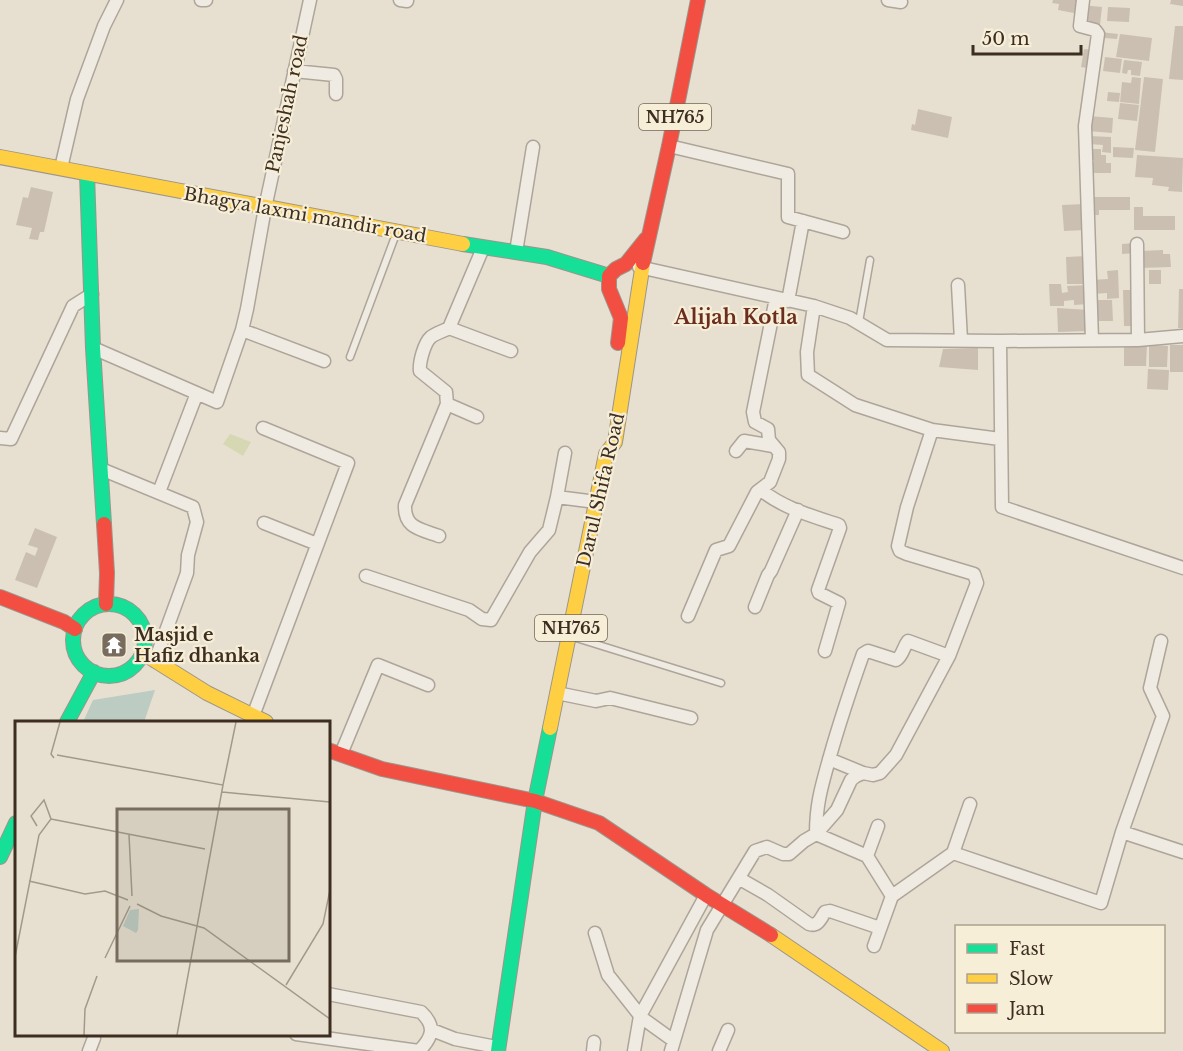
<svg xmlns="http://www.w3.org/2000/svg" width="1183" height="1051" font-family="'Libre Baskerville',serif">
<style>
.green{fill:#d6d7b3}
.water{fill:#bcccc2}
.building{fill:#cbbfb2}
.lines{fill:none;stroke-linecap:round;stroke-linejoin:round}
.lane-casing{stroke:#ada599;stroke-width:9}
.street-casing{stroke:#ada599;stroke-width:15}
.fast-casing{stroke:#9c958a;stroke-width:16}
.slow-casing{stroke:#9c958a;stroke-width:16}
.jam-casing{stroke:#9c958a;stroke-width:16}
.lane{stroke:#efebe3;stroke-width:6}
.street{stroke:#efebe3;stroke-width:12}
.fast{stroke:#16e098;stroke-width:14}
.slow{stroke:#ffcf43;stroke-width:14}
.jam{stroke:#f24e42;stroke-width:14}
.labels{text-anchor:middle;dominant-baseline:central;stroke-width:4.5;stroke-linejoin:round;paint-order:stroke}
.shield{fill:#f7eed8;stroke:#756857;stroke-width:1.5}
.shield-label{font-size:16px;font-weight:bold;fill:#3d2e20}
.street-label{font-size:18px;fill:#3d2e20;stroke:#f7eed8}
.poi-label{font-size:18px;font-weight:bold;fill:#3d2e20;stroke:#f7eed8;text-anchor:start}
.neighbourhood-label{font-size:20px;font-weight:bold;fill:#6b2e1e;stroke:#f7eed8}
.inset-road{fill:none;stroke:#a3998a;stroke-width:1.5}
.view{fill:#786c5e;fill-opacity:0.15;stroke:#786c5e;stroke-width:3}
.inset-edge{fill:none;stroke:#3d2e20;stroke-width:3}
</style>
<rect width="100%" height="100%" fill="#e7e0d1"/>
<path class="green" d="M230,434L251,442L243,456L223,444Z"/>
<path class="water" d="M155,690L144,722H83L93,700Z"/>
<path class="building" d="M1053,0H1082L1079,14L1058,10L1059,4L1052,3Z
M1171,0H1183V6L1170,4Z
M1082,5L1102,7L1100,25L1081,24Z
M1108,7L1130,8L1129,22L1107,21Z
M1175,26H1183V80L1169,79Z
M1100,32L1118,34L1117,39L1104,38L1103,49L1098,48Z
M1120,34L1152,38L1149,61L1116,57Z
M1084,49L1095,50L1092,69L1081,67Z
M1105,57L1122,59L1120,73L1103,71Z
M1124,60L1142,62L1140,76L1131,75V70H1128L1127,74L1122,73Z
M1132,77L1141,78L1139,104L1120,102L1122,82L1131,83Z
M1144,77L1163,79L1155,152L1135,150Z
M1108,92L1120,93L1119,102L1107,101Z
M1120,103L1139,105L1137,121L1118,119Z
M918,109L952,117L948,138L911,130L912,124L915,125Z
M1089,116L1113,118L1112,133L1088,131Z
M1089,136L1111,137V153L1102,152L1103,145L1089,144Z
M1113,147L1134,148L1133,158L1113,157Z
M1092,149H1101V155H1106V163H1111V173H1090V163L1094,162V160H1088V154H1092Z
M1137,155L1183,158L1182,192L1168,191L1169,187L1152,185L1153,178L1135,177Z
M31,187L53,192L44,232H40L38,240L29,239L32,228L16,225L23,197L28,198Z
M1090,197H1130V210H1099V215H1090Z
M1085,204L1086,230L1064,231L1062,205Z
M1134,207H1143V216H1175V230H1134Z
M1135,243L1136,253L1122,254V244Z
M1163,250V254H1170L1171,267L1140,268V251Z
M1087,256L1088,284H1067L1066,257Z
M1118,270L1119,298L1107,299V293L1092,294V280L1108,279L1107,271Z
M1149,270H1161V284H1149Z
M1049,284H1061L1062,293L1068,292L1067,286L1089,285V304L1074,305V300L1064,301V306H1050Z
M1179,289H1183V328H1178Z
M1123,290H1136L1137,326H1124Z
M1093,300H1112L1113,321H1094Z
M1057,308L1090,310L1087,331L1058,332Z
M1124,345H1147L1146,366H1124Z
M1149,345L1168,346L1167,367H1149Z
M1170,345H1183V372H1170Z
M978,348V370L939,367L943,349Z
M1148,369L1169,370L1168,390L1147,389Z
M35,528L57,537L37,588L15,580L26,552L35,556L38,548L28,545Z"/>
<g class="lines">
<defs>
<path id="lane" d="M859,322L870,260
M350,357L396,234
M573,637L721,683"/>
<path id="street" d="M201,0H206
M400,0L407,1
M888,0L901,2
M1083,0L1080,26L1095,30L1098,34L1085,126L1092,340
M294,71L334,75L336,79V94
M669,146L788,174V217L843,232
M61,168L77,99L104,26L117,0
M1137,244L1138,340
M483,248L449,328L511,351
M516,252L533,147
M639,267L814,306L850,318L887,340L1000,341L1138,340L1183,336
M958,285L961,340
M788,301L803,221
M814,306L807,352L808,375L855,405L932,430L1000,439
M449,328C444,331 436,333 431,337C424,343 419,363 420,371L446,392L447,404L477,417
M242,330L324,361
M1000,341L1002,507L1183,568
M93,348L217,402L242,330L247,309L265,208L310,0
M0,438L11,439L73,306L92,294
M736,451L744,441L773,446
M101,469L193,507L197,522L188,555L187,573L155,661
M761,490C783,508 812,516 839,525L840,528L818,590L819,593L839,603L825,651
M159,492L197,393
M557,497L565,453
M264,523L317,544
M439,536C420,529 404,528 405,505L447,404
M366,576L469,610L482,619L491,620L530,552L549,530L557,497L596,502
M755,607L768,575L771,571L798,510
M688,616L716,550L729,546L757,492L770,482L779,459V452L769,440L768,429L755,422L753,412L776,298
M557,693L596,701L610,698L691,718
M253,716L348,463L263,428
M341,754L378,665L428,685
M829,759L863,773
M1122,832L1183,852
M953,853L970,804
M867,856L878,826
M740,879L768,895L809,924C818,927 821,918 825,912L830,911L880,928
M892,896L953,853L1101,903L1122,832L1163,716L1150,688L1161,641
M595,933L608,975L642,1018L674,1041
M874,946L892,896L867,856L816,834C816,803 822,785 830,756C840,721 851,688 863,654L868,651L896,660C903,656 903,647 908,641L949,656
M432,1030L455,1039L491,1046
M296,1034L419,1051C433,1037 436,1026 421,1012L328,994
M89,1051L94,1038
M593,1051L594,1042
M634,1051L640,1016L706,895
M671,1051L707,930L755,851L767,847L783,854H789L804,841L816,834L837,810L851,780L856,776L863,773L873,775L880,773L896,755L949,656L977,583L974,574L907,554L900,551L898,546L907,507L932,430
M719,1051L728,1030"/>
<path id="fast" d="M87,174L93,348L104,524
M463,244L547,257L609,276
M73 640a36 36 0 1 1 72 0a36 36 0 1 1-72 0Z
M67,722L94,672
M0,857L16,823
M498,1051L535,801L550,728"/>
<path id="slow" d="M0,157L463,244
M143,653L207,693L266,722
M550,728L606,454L615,442L643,263
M771,935L942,1051"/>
<path id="jam" d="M643,263L669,146L698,0
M618,343L621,318L609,289V276L616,269L626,264L646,239
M104,524L107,573L106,604
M0,597L64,622L75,629
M328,750L382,769L535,801
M535,801L599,823L706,895L771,935"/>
</defs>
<use href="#lane" class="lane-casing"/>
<use href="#street" class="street-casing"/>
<use href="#fast" class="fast-casing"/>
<use href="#slow" class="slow-casing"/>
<use href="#jam" class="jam-casing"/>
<use href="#lane" class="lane"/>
<use href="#street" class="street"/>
<use href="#fast" class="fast"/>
<use href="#slow" class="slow"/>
<use href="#jam" class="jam"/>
</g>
<defs>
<symbol id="temple-square" viewBox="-11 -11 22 22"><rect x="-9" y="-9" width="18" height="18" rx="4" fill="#786c5e" stroke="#f7eed8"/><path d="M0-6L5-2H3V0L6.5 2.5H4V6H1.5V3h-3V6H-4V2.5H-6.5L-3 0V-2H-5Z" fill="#fff"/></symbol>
</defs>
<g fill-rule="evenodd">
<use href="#temple-square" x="99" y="630" width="30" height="30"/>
</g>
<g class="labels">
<g class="shield">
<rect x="639" y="104" width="72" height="26" rx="4.5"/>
<rect x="535" y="615" width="72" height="26" rx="4.5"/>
</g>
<g class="shield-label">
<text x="675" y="117">NH765</text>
<text x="571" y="628">NH765</text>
</g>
<g class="street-label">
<text transform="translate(287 104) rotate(-78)">Panjeshah road</text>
<text transform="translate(305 215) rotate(10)">Bhagya laxmi mandir road</text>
<text transform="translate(601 490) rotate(-77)">Darul Shifa Road</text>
</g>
<g class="poi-label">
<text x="134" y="635">Masjid e<tspan x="134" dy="21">Hafiz dhanka</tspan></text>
</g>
<g class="neighbourhood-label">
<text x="736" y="317">Alijah Kotla</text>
</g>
</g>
<g transform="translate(15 721)">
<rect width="315" height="315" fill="#e7e0d1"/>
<path d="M124,188L123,209L121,212L108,205L115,189Z" fill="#bcccc2"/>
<path class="inset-road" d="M42,34L208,64L162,314M39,37L36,33L45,1M208,64L221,1M207,71L315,81M36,98L190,128M114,114L117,175M14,160L70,173L90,170L113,179M122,183L146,195L189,207L315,298M0,236L24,114L36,98L29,79L16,95L22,105M90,237L115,185M271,264L308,203L315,169M69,314L70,288L82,255"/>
<path class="view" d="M102,88H274V240H102Z"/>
<rect width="315" height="315" class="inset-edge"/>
</g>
<rect x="955" y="925" width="210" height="108" fill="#f7eed8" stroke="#ada18e" stroke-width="1.5"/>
<rect x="967" y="944" width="30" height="9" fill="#16e098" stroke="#ada18e" stroke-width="1.5"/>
<text x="1009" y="955" font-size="18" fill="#3d2e20">Fast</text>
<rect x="967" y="974" width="30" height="9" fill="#ffcf43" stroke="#ada18e" stroke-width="1.5"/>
<text x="1009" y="985" font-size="18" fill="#3d2e20">Slow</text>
<rect x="967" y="1004" width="30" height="9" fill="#f24e42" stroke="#ada18e" stroke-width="1.5"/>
<text x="1009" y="1015" font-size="18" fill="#3d2e20">Jam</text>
<path d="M973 45v9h108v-9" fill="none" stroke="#3d2e20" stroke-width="3"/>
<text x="982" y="45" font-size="18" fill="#3d2e20" stroke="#f7eed8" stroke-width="4.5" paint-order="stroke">50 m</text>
</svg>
